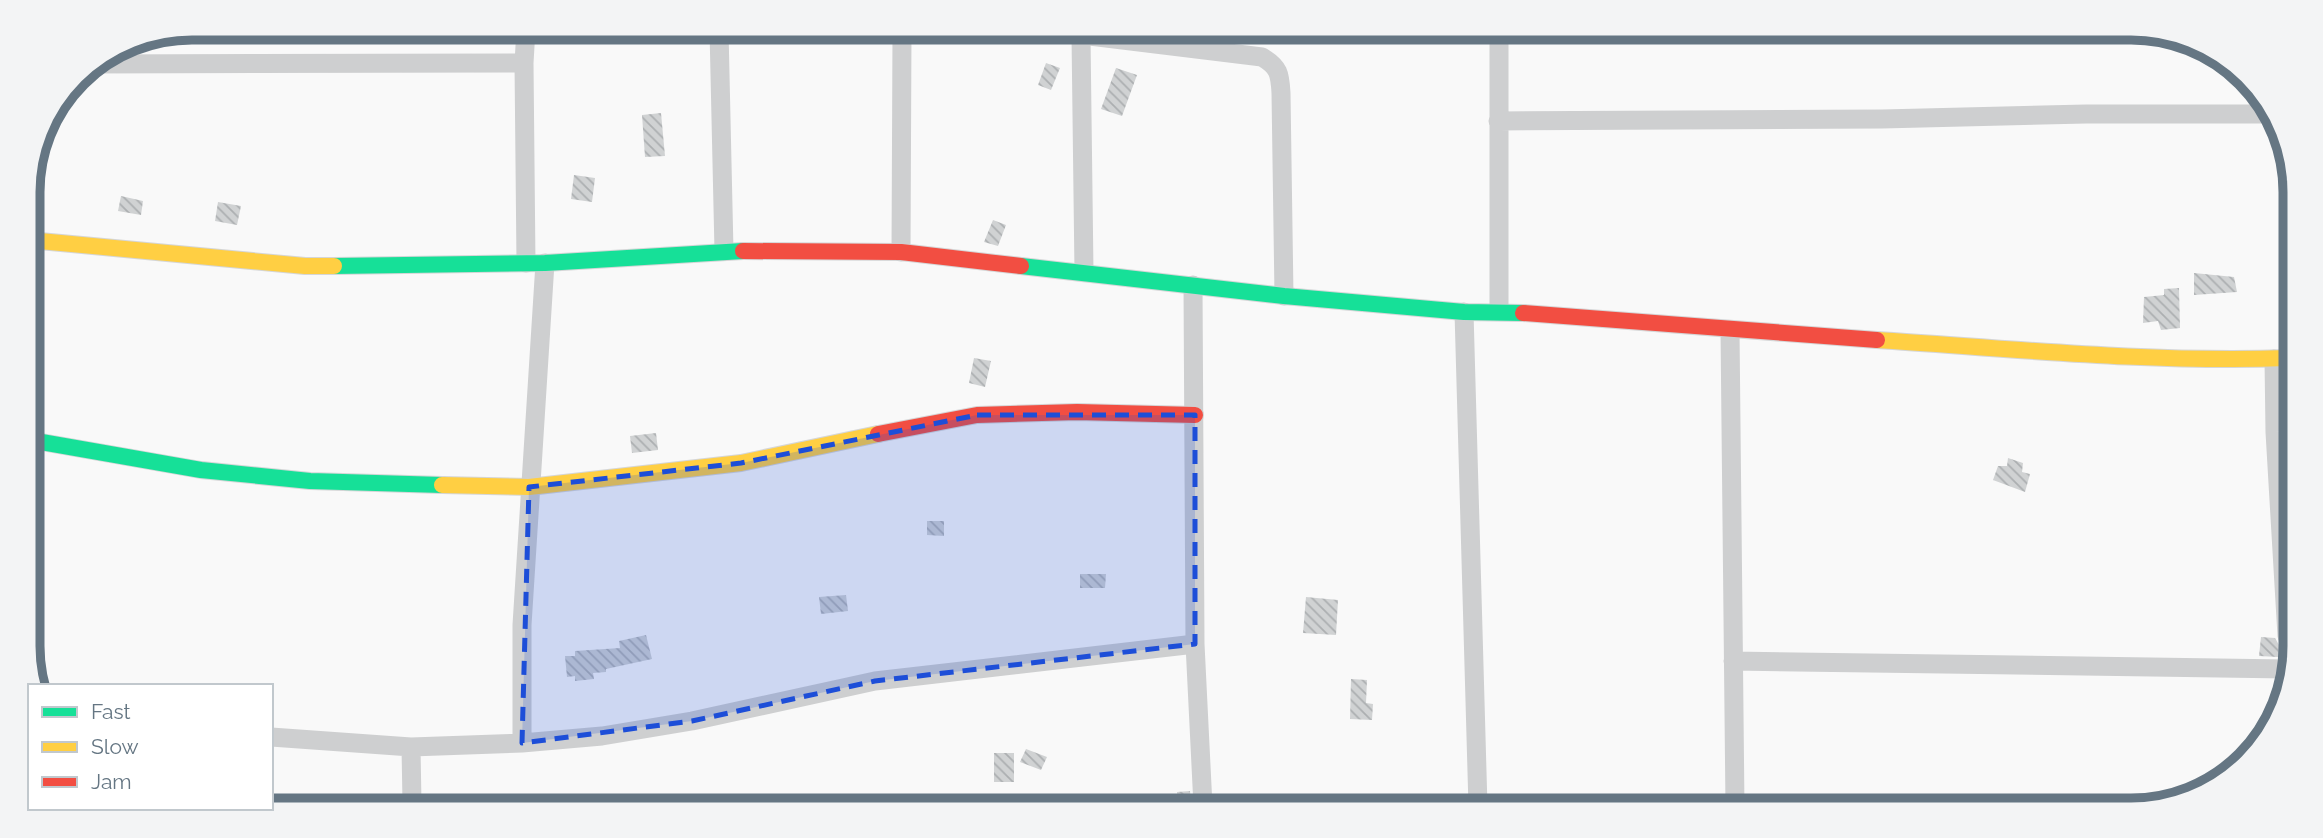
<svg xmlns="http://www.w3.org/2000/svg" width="2323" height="838" font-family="Raleway,sans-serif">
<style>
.building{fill:url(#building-back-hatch)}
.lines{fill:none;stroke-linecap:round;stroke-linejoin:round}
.fast-casing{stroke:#d5d6d7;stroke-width:18}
.slow-casing{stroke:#d5d6d7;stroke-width:18}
.jam-casing{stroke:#d5d6d7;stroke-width:18}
.street{stroke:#cecfd0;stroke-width:19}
.fast{stroke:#16e098;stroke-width:16}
.slow{stroke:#ffcf43;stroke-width:16}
.jam{stroke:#f24e42;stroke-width:16}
.marked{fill:#1d4ed8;fill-opacity:0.2;stroke:#1d4ed8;stroke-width:5;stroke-dasharray:14 9;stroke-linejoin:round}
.rim{fill:none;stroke:#657683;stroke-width:9}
</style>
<defs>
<pattern id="building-back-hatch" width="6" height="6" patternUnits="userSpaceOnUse" patternTransform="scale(1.75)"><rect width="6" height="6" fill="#d0d2d3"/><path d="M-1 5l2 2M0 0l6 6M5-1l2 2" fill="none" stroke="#acafb1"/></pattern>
</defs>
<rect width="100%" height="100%" fill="#f9f9f9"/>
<path class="building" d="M1046,63L1060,68L1051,90L1038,85Z
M1116,68L1137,75L1122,116L1101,109Z
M661,113L665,156L645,157L642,115Z
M574,175L595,178L592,202L571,199Z
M121,196L143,201L141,215L118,211Z
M218,202L241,206L237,225L215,221Z
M993,220L1006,225L998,246L984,242Z
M2194,273L2234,277L2237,292L2194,295Z
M2179,288L2180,328L2161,330L2158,321L2143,323L2144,297L2164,295V289Z
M974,358L991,361L985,387L969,383Z
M656,433L658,450L632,453L630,436Z
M2008,458L2023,463L2022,472L2030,474L2025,492L1993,480L1998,466H2007Z
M927,521H944V536L927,535Z
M1080,574H1106L1105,588H1080Z
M846,595L848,611L821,614L819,597Z
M1306,597L1338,600L1336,635L1303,633Z
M646,635L652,659L606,669V672L593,673L594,679L575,681V676L567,677L565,656H575V651L620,648L619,641Z
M2261,637L2275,638L2279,645L2278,657L2259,656Z
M1351,679L1367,680L1366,703L1373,704L1372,720L1350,719Z
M1026,749L1047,757L1041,770L1020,762Z
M994,753H1014V782H994Z
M1190,791L1191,806H1178L1177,792Z"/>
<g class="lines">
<defs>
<path id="fast" d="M334,266L545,263L743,251
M1021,266L1284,296L1464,312L1523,313
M30,440L201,470L310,481L442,485"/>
<path id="slow" d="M29,240L305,266H334
M1877,340C2015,349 2153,363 2291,358
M442,485L529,487L741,463L878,434"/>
<path id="jam" d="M743,251L901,252L1021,266
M1523,313L1877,340
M878,434L977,415L1077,412L1195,415"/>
</defs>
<use href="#fast" class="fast-casing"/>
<use href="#slow" class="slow-casing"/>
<use href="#jam" class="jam-casing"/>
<path class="street" d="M526,29L524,63L526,263
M719,30L724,251
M1057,32L1262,57C1279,67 1280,74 1281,93L1284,296
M1499,34V311
M1081,36L1084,272
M91,64L524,63
M1498,121L1882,119L2086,114H2268
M901,252L902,31
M1193,285L1195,644L1203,806
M1464,312L1478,807
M1730,330L1735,808
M2274,359L2275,432L2287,636
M1733,661L2287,669
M271,737L411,747L522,743L602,736L692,721L875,681L1195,644
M522,743V625L545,263
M411,747L412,803"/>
<use href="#fast" class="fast"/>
<use href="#slow" class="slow"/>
<use href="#jam" class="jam"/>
</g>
<path class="marked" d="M977,415H1195V644L875,681L692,721L522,743L529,487L741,463Z"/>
<path d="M0 0H2323V838H0ZM192 40H2131A152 152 0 0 1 2283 192V646A152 152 0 0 1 2131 798H192A152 152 0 0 1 40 646V192A152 152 0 0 1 192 40Z" fill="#f3f4f5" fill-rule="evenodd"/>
<path class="rim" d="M192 40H2131A152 152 0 0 1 2283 192V646A152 152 0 0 1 2131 798H192A152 152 0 0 1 40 646V192A152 152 0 0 1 192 40Z"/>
<rect x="28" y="684" width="245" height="126" fill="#ffffff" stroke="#c1c8cd" stroke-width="2"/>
<rect x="42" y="707" width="35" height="10" fill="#16e098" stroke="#c1c8cd" stroke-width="2"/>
<text x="91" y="719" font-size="21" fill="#657683">Fast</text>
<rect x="42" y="742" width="35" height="10" fill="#ffcf43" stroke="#c1c8cd" stroke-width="2"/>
<text x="91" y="754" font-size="21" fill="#657683">Slow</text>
<rect x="42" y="777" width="35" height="10" fill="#f24e42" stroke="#c1c8cd" stroke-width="2"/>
<text x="91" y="789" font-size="21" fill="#657683">Jam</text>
</svg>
